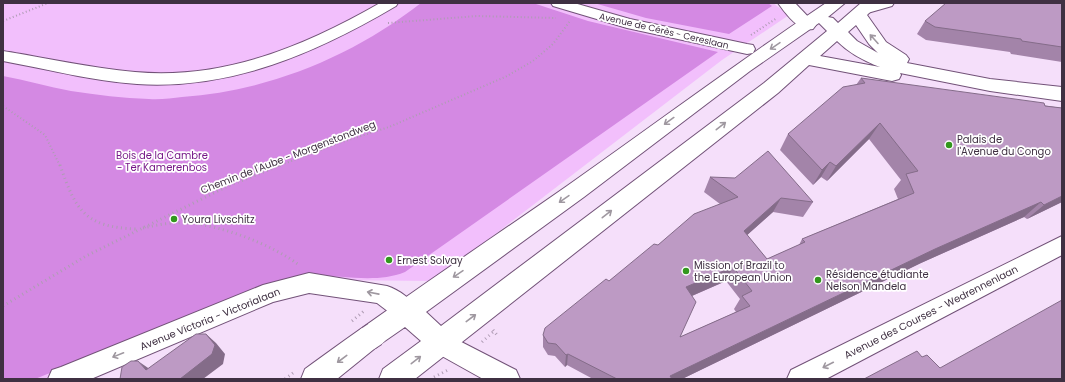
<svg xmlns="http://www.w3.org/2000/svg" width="1065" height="382" font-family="Poppins,sans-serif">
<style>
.green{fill:#f2bffc}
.forest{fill:#d489e3}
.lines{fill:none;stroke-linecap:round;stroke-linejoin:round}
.street-casing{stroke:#725278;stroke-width:2}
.secondary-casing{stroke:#725278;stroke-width:2}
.primary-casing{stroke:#725278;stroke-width:2}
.path-far1{stroke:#af9cb4;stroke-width:2;stroke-dasharray:1 2.5;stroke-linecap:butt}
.path{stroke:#af9cb4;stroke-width:3;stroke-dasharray:1 3.5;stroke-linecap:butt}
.street{fill:#fff;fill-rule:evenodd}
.secondary{fill:#fff;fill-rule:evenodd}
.primary{fill:#fff;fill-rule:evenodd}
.primary-bridge-casing{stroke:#725278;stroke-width:26;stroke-linecap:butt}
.primary-bridge{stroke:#fff;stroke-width:24}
.wall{fill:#a384a9;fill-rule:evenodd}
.shaded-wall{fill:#846c89}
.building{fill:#bd9ac4;stroke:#846c89;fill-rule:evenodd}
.oneway{stroke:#9f98a0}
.poi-dot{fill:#32971d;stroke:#fff;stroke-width:1.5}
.labels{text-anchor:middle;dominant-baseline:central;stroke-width:3.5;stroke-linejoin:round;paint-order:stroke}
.far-street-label{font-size:9px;fill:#3f3042;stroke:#fff}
.poi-label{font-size:10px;fill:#3f3042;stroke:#fff;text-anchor:start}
.park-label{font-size:10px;fill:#761987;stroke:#fff}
.street-label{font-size:10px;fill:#3f3042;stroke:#fff}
</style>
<rect width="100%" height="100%" fill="#f5dffa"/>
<path class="green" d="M3,3H773L789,15L722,60L434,281L328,280L270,288L44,379H3Z"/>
<path class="forest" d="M421,3H533L588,21L718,52L405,272C373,285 335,273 302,276L192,316L35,379H3V76C26,80 48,87 71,91C97,95 123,98 149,99C160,100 172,98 182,97C269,91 353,56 421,3Z
M594,3H768L772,6L729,34L646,18Z"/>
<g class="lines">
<defs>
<path id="street" d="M380,3H398L396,6C316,53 232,90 137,84C92,81 47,69 3,61V51C47,58 91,68 135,72C224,80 305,46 380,3Z
M551,3H574L630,19L747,44L753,45L755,49L753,53L747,54L627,28L553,6Z
M869,3H894L892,6L864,14L859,12L856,9L859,6Z
M1062,236V255L826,379H787L791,370Z
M309,273L387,286C399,290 412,299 418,311L414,319L406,322L398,319L377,303L309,293L273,302L91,379H48L52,370L61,367L263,285Z
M440,331L516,370L520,379H483L431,350L428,342L431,334Z"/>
<path id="secondary" d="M778,3H795L816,25L813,29C799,32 786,14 778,3Z"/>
<path id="primary" d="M826,3H845L828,17L833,18L838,23L861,3H879L867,15L886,42L906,55L909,59L907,63L990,79L1062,87V101L990,91L900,73L901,75L899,79L892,81L809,65L778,93L415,379H379L383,369L421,341L405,327L379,345L337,379H301L305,369C391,306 479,247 567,186C654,125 738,62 826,3ZM819,23L827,31L764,83L441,326L426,312L584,197L750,71ZM856,25L869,44L878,53L857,41L848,32ZM837,41C849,53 864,61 880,67L820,56Z"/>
</defs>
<use href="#street" class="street-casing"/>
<use href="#secondary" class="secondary-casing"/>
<use href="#primary" class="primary-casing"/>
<path class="path-far1" d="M3,21L48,3
M388,23L477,16L556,18
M751,35L777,18
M3,106L45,135L60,166
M278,166L339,143L389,127L505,77L533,61L553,44L570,21"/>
<path class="path" d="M60,165C76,211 85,227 136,229
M143,228C157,225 171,222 185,223C219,224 273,245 299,265
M3,306L86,256L228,186L281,165
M352,321L364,311
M493,330L497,335
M482,342L493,332
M434,377L448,370
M285,379L293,373"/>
<use href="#street" class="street"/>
<use href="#secondary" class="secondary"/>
<use href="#primary" class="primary"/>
<defs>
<path id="primary-bridge" d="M369,338L375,334"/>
</defs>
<use href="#primary-bridge" class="primary-bridge-casing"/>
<use href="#primary-bridge" class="primary-bridge"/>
</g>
<path class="wall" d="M1062,3V62L1011,54L1010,52L926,40L917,34L925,21Z
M861,78L1062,108V202L1027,219L1024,217L921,263L682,379H593L567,365L565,367L555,356L548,355L543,347V335L609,281L658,245L720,204L704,192L710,177L813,202L803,217L773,212L747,235L767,259L799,245L802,239L898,199L894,189L901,180L869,139L827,181L821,177L813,185L780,150L788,134L856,85ZM726,281L740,299L734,309L736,312L680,337L692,296Z"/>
<path class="shaded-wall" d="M880,123L869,139L827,181L836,166Z
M830,162L821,177L813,185L822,170Z
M1062,196V202L1027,219L1044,205Z
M781,198L773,212L736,245L744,231Z
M1041,202L1024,217L921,263L682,379H669L670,376L935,249Z
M733,267L726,281L680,301L686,287Z
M206,334L216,343L225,354L223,364L203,379H180Z
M568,354L567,365L565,367L566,355Z
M138,361L151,370H146Z"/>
<path class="building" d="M946,3H1062V47L1022,41L1021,39L935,27L925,21Z
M861,78L1044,103L1045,106L1062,108V196L1044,205L1041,202L935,249L670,376L672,379H617L568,354L566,355L556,344L548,343L543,335L545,328L606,279L609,281L654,244L658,245L694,214L738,197L710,177L735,178L768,151L813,202L781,198L744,231L767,259L805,242L802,239L914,193L906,174L918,171L880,123L836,166L830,162L822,170L788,134L843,87L865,83ZM733,267L752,291L742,296L750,306L680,337L696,302L686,287Z
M1062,300V379H864L917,351L922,357L927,355L940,368Z
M196,334H206L215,345L212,354L180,379H120L122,367L131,361H138L146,370Z"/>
<defs><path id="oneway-shaft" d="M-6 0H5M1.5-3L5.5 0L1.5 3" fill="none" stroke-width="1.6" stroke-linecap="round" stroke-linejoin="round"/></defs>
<g class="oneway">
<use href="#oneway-shaft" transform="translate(874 39) rotate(-132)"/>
<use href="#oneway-shaft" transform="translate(775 46) rotate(146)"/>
<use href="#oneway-shaft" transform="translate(669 121) rotate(144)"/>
<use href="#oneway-shaft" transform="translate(721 126) rotate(-38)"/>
<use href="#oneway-shaft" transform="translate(564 199) rotate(145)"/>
<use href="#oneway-shaft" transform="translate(607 214) rotate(-38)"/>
<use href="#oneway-shaft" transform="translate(458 274) rotate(146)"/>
<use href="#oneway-shaft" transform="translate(373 293) rotate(-169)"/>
<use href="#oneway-shaft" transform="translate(471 318) rotate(-37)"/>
<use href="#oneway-shaft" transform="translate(118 355) rotate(158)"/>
<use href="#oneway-shaft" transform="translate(342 359) rotate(143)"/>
<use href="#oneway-shaft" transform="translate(416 360) rotate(-38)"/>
<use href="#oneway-shaft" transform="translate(828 365) rotate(153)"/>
</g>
<g class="poi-dot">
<circle cx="949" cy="145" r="4"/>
<circle cx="174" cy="219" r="4"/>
<circle cx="389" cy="260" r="4"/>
<circle cx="686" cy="271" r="4"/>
<circle cx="818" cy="280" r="4"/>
</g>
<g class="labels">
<g class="far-street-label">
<text transform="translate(664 31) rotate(13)">Avenue de Cérès - Cereslaan</text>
</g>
<g class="poi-label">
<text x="957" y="139">Palais de<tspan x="957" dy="12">l'Avenue du Congo</tspan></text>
<text x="182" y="219">Youra Livschitz</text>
<text x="397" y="260">Ernest Solvay</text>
<text x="694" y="265">Mission of Brazil to<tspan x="694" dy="12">the European Union</tspan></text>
<text x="826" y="274">Résidence étudiante<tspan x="826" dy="12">Nelson Mandela</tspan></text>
</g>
<g class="park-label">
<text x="162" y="155">Bois de la Cambre<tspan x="162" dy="12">- Ter Kamerenbos</tspan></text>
</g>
<g class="street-label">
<text transform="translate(288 157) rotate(-21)">Chemin de l'Aube - Morgenstondweg</text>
<text transform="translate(931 312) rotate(-27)">Avenue des Courses - Wedrennenlaan</text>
<text transform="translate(210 319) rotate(-22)">Avenue Victoria - Victorialaan</text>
</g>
</g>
<rect width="1065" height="382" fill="none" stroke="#3f3042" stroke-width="8"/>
</svg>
